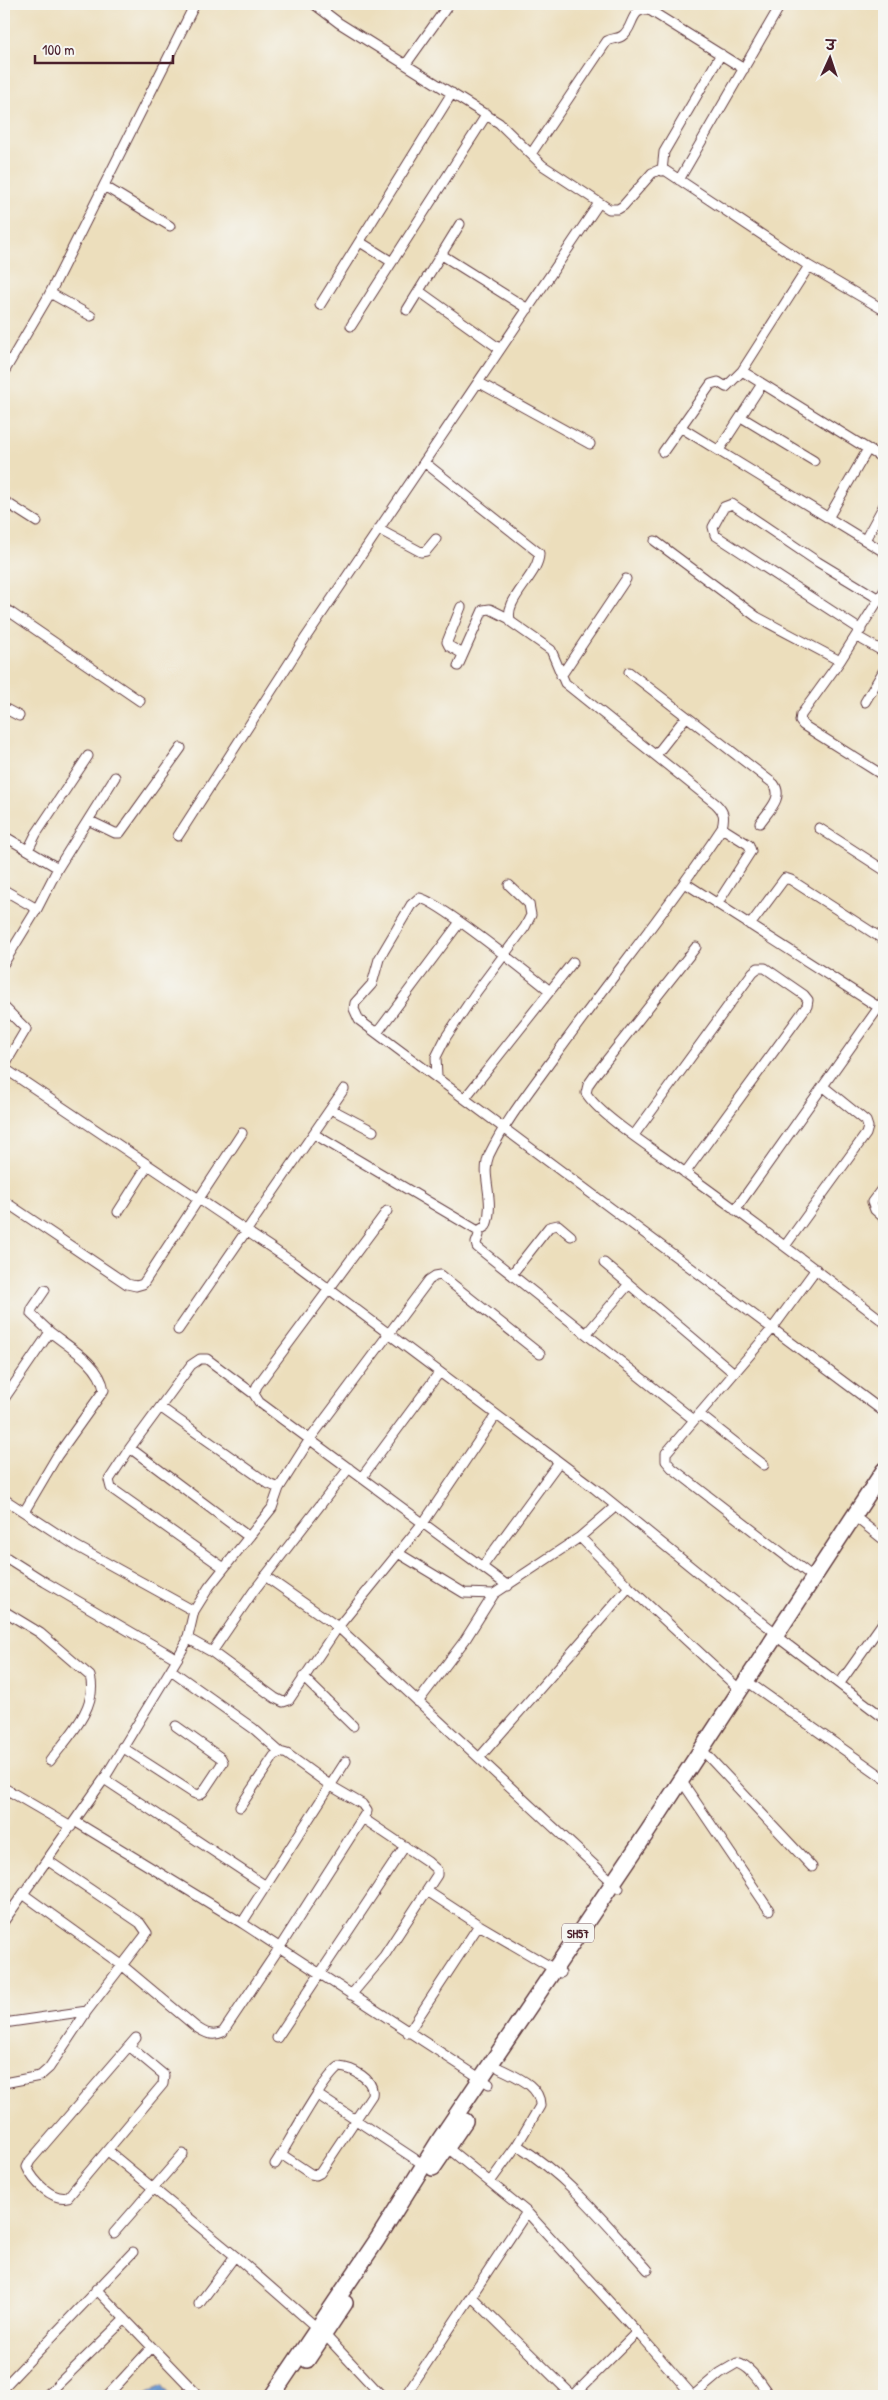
<svg xmlns="http://www.w3.org/2000/svg" width="888" height="2400" font-family="'Patrick Hand','Playpen Sans Deva',sans-serif">
<style>
.water{fill:url(#water-rules);stroke:#5b5e80}
.lines{fill:none;stroke-linecap:round;stroke-linejoin:round}
.street-casing{stroke:#623c41;stroke-width:11}
.primary-casing{stroke:#623c41;stroke-width:18}
.street{stroke:#fff;stroke-width:9}
.primary{stroke:#fff;stroke-width:15}
.labels{text-anchor:middle;dominant-baseline:central;stroke-width:4;stroke-linejoin:round;paint-order:stroke}
.shield{fill:#f6f6f2;stroke:#7e6067;stroke-width:1}
.shield-label{font-size:12px;font-weight:bold;fill:#4a1f2b}
</style>
<defs>
<pattern id="water-rules" width="6" height="5" patternUnits="userSpaceOnUse" patternTransform="scale(1.25)"><rect width="6" height="5" fill="#6c9dd6"/><path d="M0 2.5h6" fill="none" stroke="#5b7fae"/></pattern>
</defs>
<rect width="100%" height="100%" fill="#f6f6f2"/>
<filter id="ink" filterUnits="userSpaceOnUse"><feTurbulence type="fractalNoise" baseFrequency=".02" numOctaves="2"/><feDisplacementMap in="SourceGraphic" scale="10" xChannelSelector="R" yChannelSelector="G"/><feConvolveMatrix kernelMatrix="1 2 1 2 8 2 1 2 1" color-interpolation-filters="sRGB"/></filter>
<filter id="wash" filterUnits="userSpaceOnUse"><feTurbulence type="fractalNoise" baseFrequency=".0096" numOctaves="4" result="noise"/><feDisplacementMap in="SourceGraphic" scale="20" xChannelSelector="R" yChannelSelector="G"/><feGaussianBlur stdDeviation="1.12" result="paint"/><feColorMatrix in="noise" values="0 0 0 0 0 0 0 0 0 0 0 0 0 0 0 0 0 1.4 0 .05"/><feComposite in="paint" operator="in"/></filter>
<g filter="url(#wash)">
<rect width="100%" height="100%" fill="#ecdebc"/>
<path class="water" d="M162,2385L171,2396H142Z"/>
</g>
<g filter="url(#ink)">
<g class="lines">
<defs>
<path id="street" d="M314,4L339,23L499,123L542,165L609,209H618L623,206L652,173L659,170L666,171L809,266L884,310
M406,64L449,4
M531,154L607,41C612,38 618,39 622,36C635,28 629,5 651,11L744,69
M662,171L664,152L721,54
M679,180L781,4
M104,186L170,226
M360,242L392,262
M442,255L528,309
M419,291L500,349
M50,293L91,316
M320,305L452,93
M407,310L460,224
M351,326L487,114
M742,371L884,459
M4,372L48,297L195,4
M478,382L590,444
M741,417L814,461
M680,427L884,552
M719,450L762,384
M663,452L711,384L718,382L726,387L742,371L809,266
M424,462L539,553C540,575 501,601 511,622L551,650L565,683L716,804C724,812 725,816 722,828C670,907 609,980 554,1057C531,1089 506,1120 489,1155C480,1177 496,1198 486,1226L478,1231
M4,501L37,522
M828,518L868,449
M378,529L421,552L426,551L436,539
M865,540L884,505
M655,541L757,617L840,661
M884,591L840,661L801,715L800,721L803,725L884,776
M461,607L447,642L449,646L463,654
M4,608L140,701
M861,630L715,535L713,527L724,507L732,504L818,562L884,602
M856,636L884,652
M458,666L483,610L490,609L510,619
M629,672L774,784C784,798 768,811 760,823
M561,676L626,579
M865,702L884,670
M4,708L19,716
M656,755L686,717
M88,820L115,833H120L181,748
M819,828L884,870
M4,836L58,868
M178,836L306,637L599,203
M28,850L36,834L88,756
M685,883L883,1010
M4,890L37,909
M717,904L751,851L749,845L722,828
M750,925L785,878L791,880L884,940
M696,947L595,1075L588,1085L586,1093C600,1116 656,1151 680,1169C749,1219 817,1270 884,1322
M4,963L37,909L58,868L115,777
M550,991C530,975 436,899 419,898L411,905L379,959L372,984L355,1003L354,1009L359,1020L884,1412
M4,1007L26,1029L4,1066
M377,1033L460,922
M4,1068L297,1265L594,1488L701,1575L776,1633L780,1639L884,1718
M437,1077L436,1057L446,1037L477,991L525,927L531,915L529,904L509,885
M465,1098L573,962
M331,1109L373,1131
M314,1134L478,1231L479,1235L476,1243L477,1247L694,1420
M634,1135L753,972L758,968H765L804,995L808,1000L807,1006L685,1173
M884,1186L872,1202L875,1210L884,1218
M4,1201L127,1284L136,1286L143,1284L242,1133
M735,1210L884,1000
M387,1211L257,1386L254,1394L259,1402L508,1586
M118,1212L148,1165
M785,1246L866,1134L868,1127L866,1121L824,1087
M604,1263L734,1373
M512,1274L549,1227L558,1225L571,1236
M178,1330L344,1089
M587,1333L629,1284
M4,1399L50,1332L31,1314L32,1309L45,1290
M160,1407L269,1484L279,1488
M699,1414L764,1465
M130,1448L249,1537
M362,1477L439,1373
M4,1499L76,1546L194,1611
M24,1512L57,1456L104,1390C100,1364 69,1347 50,1332
M854,1516L884,1540
M580,1537L629,1587L740,1690
M398,1553L464,1593L494,1594L580,1537L616,1506
M4,1556L45,1582L177,1659
M482,1567L559,1462
M224,1568L118,1493L111,1488L109,1480L130,1448L191,1365L200,1359H207L254,1394
M265,1576L338,1627L619,1888
M813,1577L672,1468L666,1461V1453L772,1329L816,1269
M4,1611L40,1633L90,1676C99,1707 67,1738 50,1761
M187,1638L212,1652L275,1698L283,1702L289,1700L338,1627L426,1519L496,1415
M212,1652L253,1592L349,1468
M171,1670L254,1729L280,1752
M303,1677L353,1726
M840,1683L884,1621
M751,1684L884,1778
M418,1702L465,1640L494,1594
M122,1747L193,1793L199,1795L203,1792L223,1762L221,1758L176,1726
M706,1754L812,1867
M479,1758L629,1587
M104,1779L266,1886
M685,1786L769,1910
M4,1788L71,1827
M76,1822L242,1923L489,2084
M427,1891L479,1925L561,1973
M23,1894L123,1966L196,2027C205,2033 212,2037 223,2032L280,1947L367,1811L362,1804L331,1786L287,1754L280,1752L274,1756L240,1807
M4,1921L104,1779L177,1659L187,1641L194,1611L209,1587L272,1508L279,1488L310,1439L429,1280L435,1276L441,1275L540,1354
M242,1923L346,1761
M351,1995L384,1956L437,1875V1870L428,1862L364,1819
M4,2023L87,2011
M408,2033L479,1925
M277,2038L405,1846
M129,2046L164,2075L163,2084L68,2197C52,2201 33,2181 27,2167L30,2161L136,2038
M4,2083L40,2076L49,2068L87,2011L147,1933L140,1923L47,1860
M318,2095L424,2165
M444,2145L527,2212L637,2332
M517,2145C569,2177 607,2225 648,2270
M108,2151L235,2256L325,2335L382,2396
M275,2164C288,2144 323,2078 339,2067C352,2068 375,2079 372,2095L320,2173L316,2175L311,2174L281,2154
M490,2182L517,2145L540,2106C541,2085 514,2076 499,2068
M114,2233L183,2154
M96,2289L199,2396
M472,2297L573,2396L637,2332L693,2396
M199,2304L235,2256
M4,2387L133,2252
M47,2395L125,2319
M107,2396L152,2347
M405,2396L527,2212
M693,2396L720,2373L737,2363C752,2367 761,2385 770,2396"/>
<path id="primary" d="M433,2168L465,2121
M307,2360L345,2303
M272,2396L377,2240L440,2139L648,1831L884,1470"/>
</defs>
<use href="#street" class="street-casing"/>
<use href="#primary" class="primary-casing"/>
<use href="#street" class="street"/>
<use href="#primary" class="primary"/>
</g>
</g>
<g class="labels">
<rect class="shield" x="562" y="1923.5" width="32" height="19" rx="4"/>
<g class="shield-label">
<text x="578" y="1933">SH57</text>
</g>
</g>
<rect width="888" height="2400" fill="none" stroke="#f6f6f2" stroke-width="20"/>
<g transform="translate(830 58) rotate(3)" stroke="#f6f6f2" stroke-width="4" paint-order="stroke">
<path d="M0-4L9 19L0 12L-9 19Z" fill="#4a1f2b"/>
<text y="-8" font-size="14" font-weight="bold" text-anchor="middle" fill="#4a1f2b">उ</text>
</g>
<path d="M35 55v8h138v-8" fill="none" stroke="#4a1f2b" stroke-width="2.5"/>
<text x="42" y="55" font-size="15" fill="#4a1f2b" stroke="#f6f6f2" stroke-width="4" paint-order="stroke">100 m</text>
</svg>
